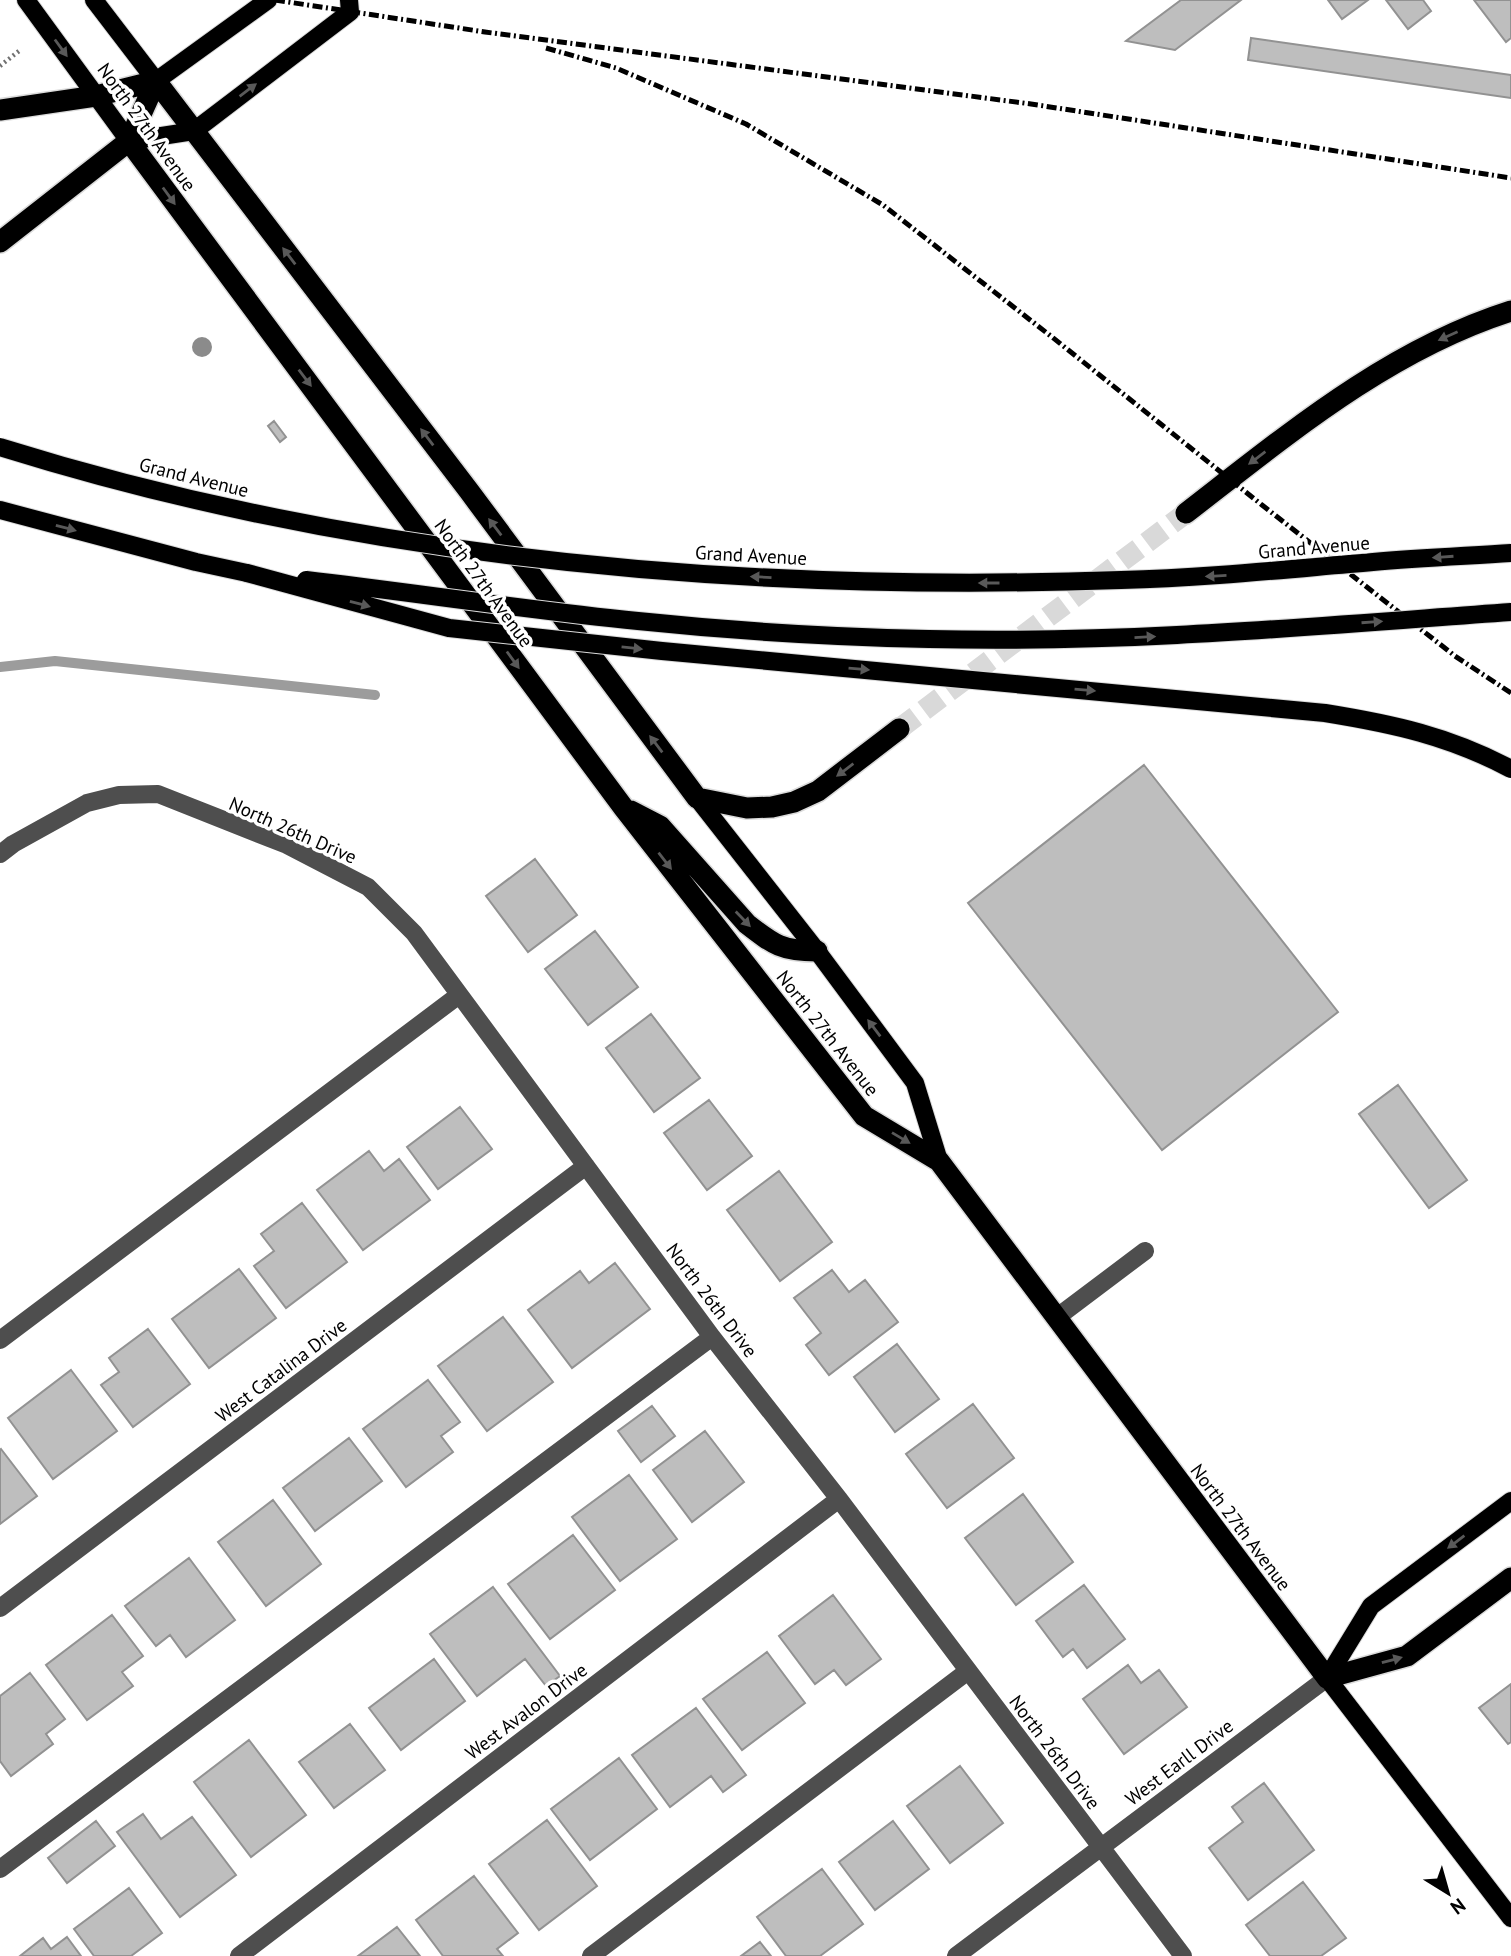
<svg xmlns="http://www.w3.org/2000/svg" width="1511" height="1956" font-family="'PT Sans',sans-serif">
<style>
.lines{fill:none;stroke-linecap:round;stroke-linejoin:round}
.stream{stroke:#9c9c9c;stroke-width:10}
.building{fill:#bebebe;stroke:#929292;stroke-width:2}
.highway-tunnel{stroke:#d9d9d9;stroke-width:21;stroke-dasharray:21 10;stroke-linecap:butt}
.major-casing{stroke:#dbdbdb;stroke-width:20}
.highway-casing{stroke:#dbdbdb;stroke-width:24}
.path{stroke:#707070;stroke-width:4.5;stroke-dasharray:2 3.5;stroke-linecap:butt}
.minor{stroke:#4e4e4e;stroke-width:18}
.major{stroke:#000;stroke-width:18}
.highway{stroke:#000;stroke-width:21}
.rail{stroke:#000;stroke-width:5;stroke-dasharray:10 3.5 2 3.5;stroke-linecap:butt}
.major-bridge-casing{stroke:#dbdbdb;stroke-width:20;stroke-linecap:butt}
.major-bridge{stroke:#000;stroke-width:18}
.tree{fill:#8b8b8b}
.oneway{fill:#595959}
.labels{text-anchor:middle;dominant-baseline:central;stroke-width:7;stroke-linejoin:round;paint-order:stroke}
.street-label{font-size:19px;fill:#000;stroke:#fff}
</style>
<rect width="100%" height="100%" fill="#fff"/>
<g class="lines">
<path class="stream" d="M0,667L55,661L375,695"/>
</g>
<path class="building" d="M1181,0H1241L1175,50L1126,41Z
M1328,0H1368L1342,19Z
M1386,0H1423L1431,11L1408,29Z
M1474,0H1511V38L1506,42Z
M1251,38L1511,75V98L1248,60Z
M274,421L286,437L280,442L268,426Z
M1144,765L1338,1012L1162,1150L968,903Z
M535,859L577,915L528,952L486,896Z
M595,931L638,987L588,1025L545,969Z
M651,1014L700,1078L654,1112L606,1048Z
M1398,1085L1467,1180L1429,1208L1359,1114Z
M709,1100L752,1156L707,1190L664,1133Z
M460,1107L492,1149L438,1189L407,1147Z
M369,1151L384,1171L399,1159L430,1200L363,1250L317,1190Z
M779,1171L832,1242L780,1281L727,1210Z
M302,1203L347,1262L286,1308L254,1266L274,1251L261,1234Z
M615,1263L650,1309L572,1368L528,1310L580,1271L589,1283Z
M239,1269L276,1318L209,1368L172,1319Z
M832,1270L849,1292L865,1280L898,1322L829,1375L806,1345L821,1333L794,1298Z
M503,1317L553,1382L487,1431L438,1366Z
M148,1329L190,1384L133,1427L101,1385L119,1372L109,1358Z
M897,1344L939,1399L895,1432L854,1377Z
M71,1370L117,1431L53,1479L8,1418Z
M428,1380L460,1422L441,1436L453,1452L406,1487L363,1429Z
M973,1404L1014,1458L947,1508L906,1454Z
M652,1406L675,1436L641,1462L618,1431Z
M705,1431L744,1482L692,1522L653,1470Z
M349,1438L382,1481L315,1531L283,1488Z
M1,1449L37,1496L0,1524V1450Z
M629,1475L677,1539L620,1581L572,1517Z
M1023,1494L1073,1562L1016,1605L965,1538Z
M273,1500L321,1564L266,1606L218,1542Z
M573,1535L615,1590L550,1639L508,1584Z
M189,1558L235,1620L186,1657L170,1635L156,1646L125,1606Z
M1084,1585L1125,1639L1087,1668L1073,1649L1063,1657L1036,1621Z
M493,1587L560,1676L546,1686L525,1659L477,1696L430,1634Z
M833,1595L881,1659L846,1685L834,1670L815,1684L779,1636Z
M112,1615L143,1656L122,1672L133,1686L87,1720L46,1665Z
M767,1652L805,1703L742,1750L703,1699Z
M434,1659L465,1701L401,1750L369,1708Z
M1128,1665L1141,1683L1159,1670L1187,1707L1124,1754L1083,1699Z
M30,1673L65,1719L46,1734L53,1744L11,1776L0,1761V1696Z
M1511,1684V1742L1508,1744L1479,1708Z
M696,1708L746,1775L723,1792L711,1776L670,1807L632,1755Z
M350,1724L385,1770L334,1808L299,1762Z
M249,1740L306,1815L251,1857L194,1782Z
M619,1758L657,1809L590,1860L551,1809Z
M960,1766L1003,1823L950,1863L907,1806Z
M1264,1783L1314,1850L1248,1900L1209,1848L1243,1822L1232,1807Z
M143,1814L161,1839L192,1817L236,1875L180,1917L117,1832Z
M547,1820L597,1886L539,1930L489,1864Z
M96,1821L115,1846L67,1883L48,1858Z
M893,1821L929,1869L875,1910L839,1862Z
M822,1869L863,1924L820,1956H786L757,1917Z
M474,1876L518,1933L497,1949L503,1956H443L416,1920Z
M1303,1882L1346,1938L1321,1956H1270L1246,1925Z
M129,1888L162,1933L131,1956H94L74,1929Z
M397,1927L420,1956H358Z
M67,1937L81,1956H20L43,1938L51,1949Z
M760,1942L771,1956H741Z"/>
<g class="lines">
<path class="highway-tunnel" d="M899,729L1186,513"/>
<defs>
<path id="major" d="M26,0L129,141L194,131L350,12L349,0
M94,0L156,81L268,0
M0,510L196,562L247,573
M697,798L817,951L915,1083L939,1161
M1511,1501L1371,1606L1327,1678L1511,1918"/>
<path id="highway" d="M156,81L469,491L697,798L747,808L772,807L794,802L818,791L899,729
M0,110L96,96L156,81
M129,141L623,807L864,1116L939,1161L1327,1678L1407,1656L1511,1578
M0,242L129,141L156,81
M1186,513C1287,435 1388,350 1511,311
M631,811L660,826L747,924C774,945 782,951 817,951"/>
</defs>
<use href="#major" class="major-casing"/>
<use href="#highway" class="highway-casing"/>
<path class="path" d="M0,66L19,51"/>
<path class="minor" d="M0,854L13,844L87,803L119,795L158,794L287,845L368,887L414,933L712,1337L839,1499L1183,1956
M1056,1318L1145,1251
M0,1340L459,995
M0,1608L586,1166
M0,1869L712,1337
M239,1956L839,1499
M591,1956L968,1671
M956,1956L1327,1678"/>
<use href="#major" class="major"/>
<use href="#highway" class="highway"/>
<path class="rail" d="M275,0L485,32L1031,104L1511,178
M546,48L616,68L746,124L883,205L1052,337L1262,505L1455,656L1511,693"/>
<defs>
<path id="major-bridge" d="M0,447C361,560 744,593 1121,580C1206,578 1289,569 1373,562C1419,558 1465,556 1511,553
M247,573L449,628L662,651L1325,713C1393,724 1449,736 1511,769
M306,580C417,593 527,610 638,621C734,631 832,637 929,639C1123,644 1317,626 1511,612"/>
</defs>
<use href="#major-bridge" class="major-bridge-casing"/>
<use href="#major-bridge" class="major-bridge"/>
</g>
<circle class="tree" cx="202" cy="347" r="10"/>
<defs><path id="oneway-solid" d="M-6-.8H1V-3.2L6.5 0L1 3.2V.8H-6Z" transform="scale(1.75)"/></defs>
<g class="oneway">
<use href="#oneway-solid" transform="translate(61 48) rotate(54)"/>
<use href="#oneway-solid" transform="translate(248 90) rotate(-37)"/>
<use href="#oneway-solid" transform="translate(169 196) rotate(54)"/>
<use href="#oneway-solid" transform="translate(289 256) rotate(-127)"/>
<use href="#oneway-solid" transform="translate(1448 336) rotate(156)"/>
<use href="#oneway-solid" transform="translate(305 378) rotate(53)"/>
<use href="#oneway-solid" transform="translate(427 437) rotate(-127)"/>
<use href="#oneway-solid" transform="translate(1257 458) rotate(143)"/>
<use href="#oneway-solid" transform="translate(495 527) rotate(-127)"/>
<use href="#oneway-solid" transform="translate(66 528) rotate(15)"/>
<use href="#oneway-solid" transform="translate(1443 557) rotate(176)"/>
<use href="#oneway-solid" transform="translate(1216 576) rotate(177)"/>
<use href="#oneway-solid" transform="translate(761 577) rotate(-177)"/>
<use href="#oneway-solid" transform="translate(989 583) rotate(-180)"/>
<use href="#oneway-solid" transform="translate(360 604) rotate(15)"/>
<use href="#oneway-solid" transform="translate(1372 622) rotate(-4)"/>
<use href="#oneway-solid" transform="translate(1145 637) rotate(-3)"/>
<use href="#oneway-solid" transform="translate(632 648) rotate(6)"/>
<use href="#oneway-solid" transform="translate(513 660) rotate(54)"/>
<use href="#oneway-solid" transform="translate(859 669) rotate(5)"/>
<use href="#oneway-solid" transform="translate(1085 690) rotate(5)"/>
<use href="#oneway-solid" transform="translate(656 744) rotate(-127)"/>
<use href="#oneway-solid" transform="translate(845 770) rotate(143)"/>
<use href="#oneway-solid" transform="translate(665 861) rotate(52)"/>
<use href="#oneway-solid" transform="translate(743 919) rotate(46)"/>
<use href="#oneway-solid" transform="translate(874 1028) rotate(-127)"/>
<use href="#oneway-solid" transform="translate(901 1138) rotate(31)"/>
<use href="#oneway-solid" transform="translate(1456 1542) rotate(143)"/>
<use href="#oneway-solid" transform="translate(1392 1660) rotate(-15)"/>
</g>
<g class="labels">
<g class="street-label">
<text transform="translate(147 127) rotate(54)">North 27th Avenue</text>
<text transform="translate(194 477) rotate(14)">Grand Avenue</text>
<text transform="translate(1314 547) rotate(-5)">Grand Avenue</text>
<text transform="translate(751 555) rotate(3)">Grand Avenue</text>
<text transform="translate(484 583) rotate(54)">North 27th Avenue</text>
<text transform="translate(293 830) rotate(24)">North 26th Drive</text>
<text transform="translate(828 1033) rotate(52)">North 27th Avenue</text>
<text transform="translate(712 1300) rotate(53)">North 26th Drive</text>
<text transform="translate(281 1370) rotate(-37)">West Catalina Drive</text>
<text transform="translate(1241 1527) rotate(53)">North 27th Avenue</text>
<text transform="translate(526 1711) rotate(-37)">West Avalon Drive</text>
<text transform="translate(1055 1752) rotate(53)">North 26th Drive</text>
<text transform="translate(1179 1762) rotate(-37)">West Earll Drive</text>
</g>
</g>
<g transform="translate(1448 1893) rotate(143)" stroke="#ffffff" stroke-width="5" paint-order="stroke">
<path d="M0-5L12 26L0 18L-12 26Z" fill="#000000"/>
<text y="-10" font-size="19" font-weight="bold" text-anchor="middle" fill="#000000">N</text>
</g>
</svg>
